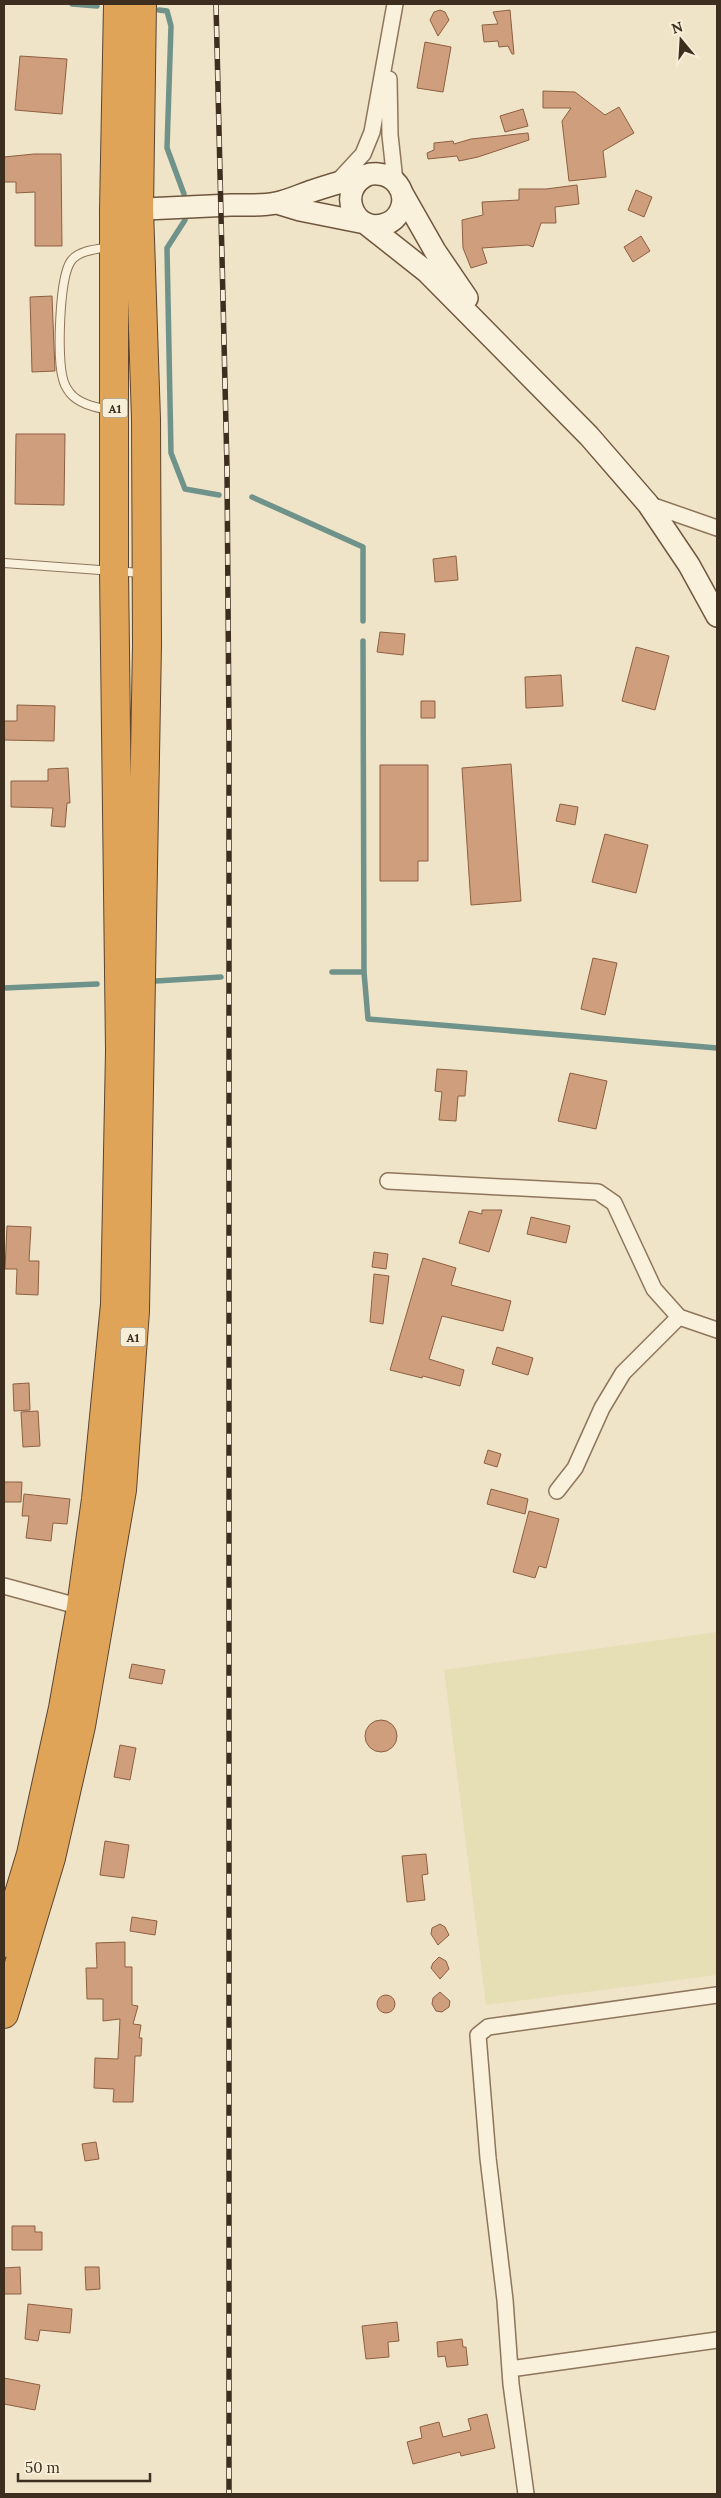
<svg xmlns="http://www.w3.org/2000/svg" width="721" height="2498" font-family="Lora,serif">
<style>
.farmland{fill:#e6deb5}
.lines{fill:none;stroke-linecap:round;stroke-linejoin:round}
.stream{stroke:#6f938a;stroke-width:5.5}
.building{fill:#cf9f7d;stroke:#8d5f41}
.lane-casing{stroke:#8d765c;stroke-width:10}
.street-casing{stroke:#8d765c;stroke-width:18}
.secondary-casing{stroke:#6f573f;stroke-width:24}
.highway-casing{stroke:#5b4430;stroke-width:30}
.lane{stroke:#faf1dc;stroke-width:8}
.street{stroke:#faf1dc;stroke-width:15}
.secondary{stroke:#faf1dc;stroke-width:21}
.highway{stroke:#e0a458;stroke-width:28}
.rail-casing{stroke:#3d2e20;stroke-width:5.5}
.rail{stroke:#f7eed8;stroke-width:4;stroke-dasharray:11;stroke-linecap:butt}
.labels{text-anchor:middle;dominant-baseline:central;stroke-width:5;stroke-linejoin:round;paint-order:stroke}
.shield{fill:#f7eed8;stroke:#756857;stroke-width:1}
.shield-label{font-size:12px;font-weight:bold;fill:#3d2e20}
</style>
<rect width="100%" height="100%" fill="#f0e4c8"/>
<path class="farmland" d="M717,1632V1975L486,2005L444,1670Z"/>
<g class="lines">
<path class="stream" d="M72,4L97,6
M159,10L167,11L171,26L167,148L184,194
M185,220L167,248L171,453L185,489L219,495
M252,497L363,547V621
M363,641L364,972L368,1019L717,1048
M332,972H364
M156,981L221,977
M4,988L97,984"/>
</g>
<path class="building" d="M440,10L445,12L449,20L438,36L430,20L434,12Z
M510,10L514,54H512L508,46L499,47L498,41L484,42L482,25L498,24L493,12Z
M425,42L451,47L443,92L417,88Z
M20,56L67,59L62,114L15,110Z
M543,91L575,92L605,115L619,107L634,133L603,151L606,177L569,181L562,121L571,108H543Z
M523,109L528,126L505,132L500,116Z
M528,133L529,140L478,157L459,161L457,156L428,159L427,153L434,150V143L453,141L454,144L471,139Z
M34,154H61L62,246H35V192L16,193V182H4V157Z
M577,185L579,204L555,207L556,223H541L533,247L528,245L482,248L487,263L471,268L463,248L462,220L483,215L482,202L519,200V189H546Z
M636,190L652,197L644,217L628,210Z
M641,236L650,251L633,262L624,247Z
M52,296L55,371L32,372L30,297Z
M16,434H65L64,505L15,504Z
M456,556L458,580L435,582L433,559Z
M380,632L405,634L403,655L377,652Z
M636,647L669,656L655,710L622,701Z
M561,675L563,706L526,708L525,677Z
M421,701H435V718H421Z
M17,705L55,706L54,741L4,740V721H17Z
M511,764L521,901L471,905L462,768Z
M380,765H428V861H418V881H380Z
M68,768L70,803H67L65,827L51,826L53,808L11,807V781H48V769Z
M560,804L578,807L575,825L556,821Z
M605,834L648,845L636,893L592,882Z
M593,958L617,963L605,1015L581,1009Z
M437,1069L467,1071L465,1096H458L456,1121L439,1120L442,1092L435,1091Z
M570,1073L607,1081L596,1129L558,1121Z
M482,1210H502L489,1252L459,1243L469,1211L482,1214Z
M531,1217L570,1226L566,1243L527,1234Z
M7,1226L31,1227L29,1261H39L38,1295L16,1294L17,1269H5Z
M374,1252L388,1254L386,1269L372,1267Z
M423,1258L456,1268L451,1285L511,1301L503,1331L442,1316L429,1359L464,1370L460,1386L423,1376L422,1378L390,1370Z
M374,1274L389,1276L383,1324L370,1322Z
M497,1347L533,1358L528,1375L492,1364Z
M29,1383L30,1410L14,1411L13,1384Z
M38,1411L40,1446L23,1447L21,1412Z
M488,1450L501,1454L497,1467L484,1463Z
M4,1482H22L21,1502H4Z
M491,1489L528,1499L525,1514L487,1504Z
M24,1494L70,1499L67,1524L53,1523L51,1541L26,1538L29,1516H22Z
M529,1511L559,1519L546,1568L539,1566L535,1578L513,1572Z
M132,1664L165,1670L162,1684L129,1678Z
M365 1736a16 16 0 1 1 32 0a16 16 0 1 1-32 0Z
M120,1745L136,1748L130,1780L114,1777Z
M105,1841L129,1845L124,1878L100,1875Z
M426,1854L428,1874L422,1875L425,1900L407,1902L402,1856Z
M132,1917L157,1921L155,1935L130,1931Z
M440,1924L445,1927L449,1935L438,1945L431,1934L432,1928Z
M125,1942V1967H132V2005L138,2006L133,2024L141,2025L139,2038H142L141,2056H135L133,2102H113L114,2089L94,2088L95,2058L118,2059L120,2019L103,2021V1999H87L86,1968H97L96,1943Z
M439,1957L446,1961L449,1969L440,1979L431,1968L433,1963Z
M440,1992L450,2001L449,2007L442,2012L436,2011L432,2004L433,1998Z
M377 2004a9 9 0 1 1 18 0a9 9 0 1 1-18 0Z
M96,2142L99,2159L85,2161L82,2144Z
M12,2226H35V2232H42V2250H12Z
M20,2267L21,2294H4V2268Z
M85,2267H99L100,2289L86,2290Z
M28,2304L72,2309L70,2333L40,2330L38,2341L25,2339Z
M397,2322L399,2341L388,2342L389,2357L366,2359L362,2326Z
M462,2339L463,2347H466L468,2365L447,2367L445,2356L438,2357L437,2342Z
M4,2378L40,2385L35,2410L4,2404Z
M487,2414L495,2448L461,2456L460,2452L413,2464L407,2442L422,2438L420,2427L439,2422L443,2437L471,2430L468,2419Z"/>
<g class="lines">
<defs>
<path id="lane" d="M108,410C95,407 79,404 70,393C67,389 64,384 63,379C57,359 59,278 71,261C79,250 98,249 110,247
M4,563L141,573"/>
<path id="street" d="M389,79L390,135L395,181
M338,181L363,154L372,132L395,4
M648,504L717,528
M388,1181L598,1192L614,1203L654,1289L679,1317L717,1330
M557,1491L575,1468L602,1408L623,1373L679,1317
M4,1586L81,1607
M510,2369L717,2340
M526,2494L511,2384L505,2300L488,2158L478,2035L488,2027L717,1995"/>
<path id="secondary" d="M402,193L435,251L467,298
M277,203L300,210L365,223L427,272L589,436L648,504L689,565L717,616
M124,210C160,208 195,207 231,205C246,205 262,206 276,203C287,201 298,196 309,192C324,187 340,182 356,178C363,176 371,173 378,174C394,175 406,190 402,206C400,213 395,220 388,223C355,238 333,188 370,174"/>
<path id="highway" d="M4,1943L31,1854L63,1708L81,1607L96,1499L115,1304L120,1051L114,570V210L118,4
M4,2014L51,1858L81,1726L122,1490L135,1311L147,645L146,419L139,209L142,4"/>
</defs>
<use href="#lane" class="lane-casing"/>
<use href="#street" class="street-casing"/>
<use href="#secondary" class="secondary-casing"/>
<use href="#highway" class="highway-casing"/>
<use href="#lane" class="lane"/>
<use href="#street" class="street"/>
<use href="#secondary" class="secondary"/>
<use href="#highway" class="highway"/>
<defs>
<path id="rail" d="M216,4L227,468L229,731V2494"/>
</defs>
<use href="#rail" class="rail-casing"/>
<use href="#rail" class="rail"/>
</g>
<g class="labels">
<g class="shield">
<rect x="102.5" y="398.5" width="25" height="19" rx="4"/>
<rect x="120.5" y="1327.5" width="25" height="19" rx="4"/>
</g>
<g class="shield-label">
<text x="115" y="408">A1</text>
<text x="133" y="1337">A1</text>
</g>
</g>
<rect width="721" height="2498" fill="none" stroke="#3d2e20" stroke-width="10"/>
<g transform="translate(681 40) rotate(342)" stroke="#f7eed8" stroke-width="4" paint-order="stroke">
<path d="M0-4L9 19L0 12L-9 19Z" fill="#3d2e20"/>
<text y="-8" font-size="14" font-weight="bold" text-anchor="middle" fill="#3d2e20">N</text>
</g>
<path d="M18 2473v8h132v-8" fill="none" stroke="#3d2e20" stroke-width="2.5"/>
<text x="25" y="2473" font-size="15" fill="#3d2e20" stroke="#f7eed8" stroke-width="4" paint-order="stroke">50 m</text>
</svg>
